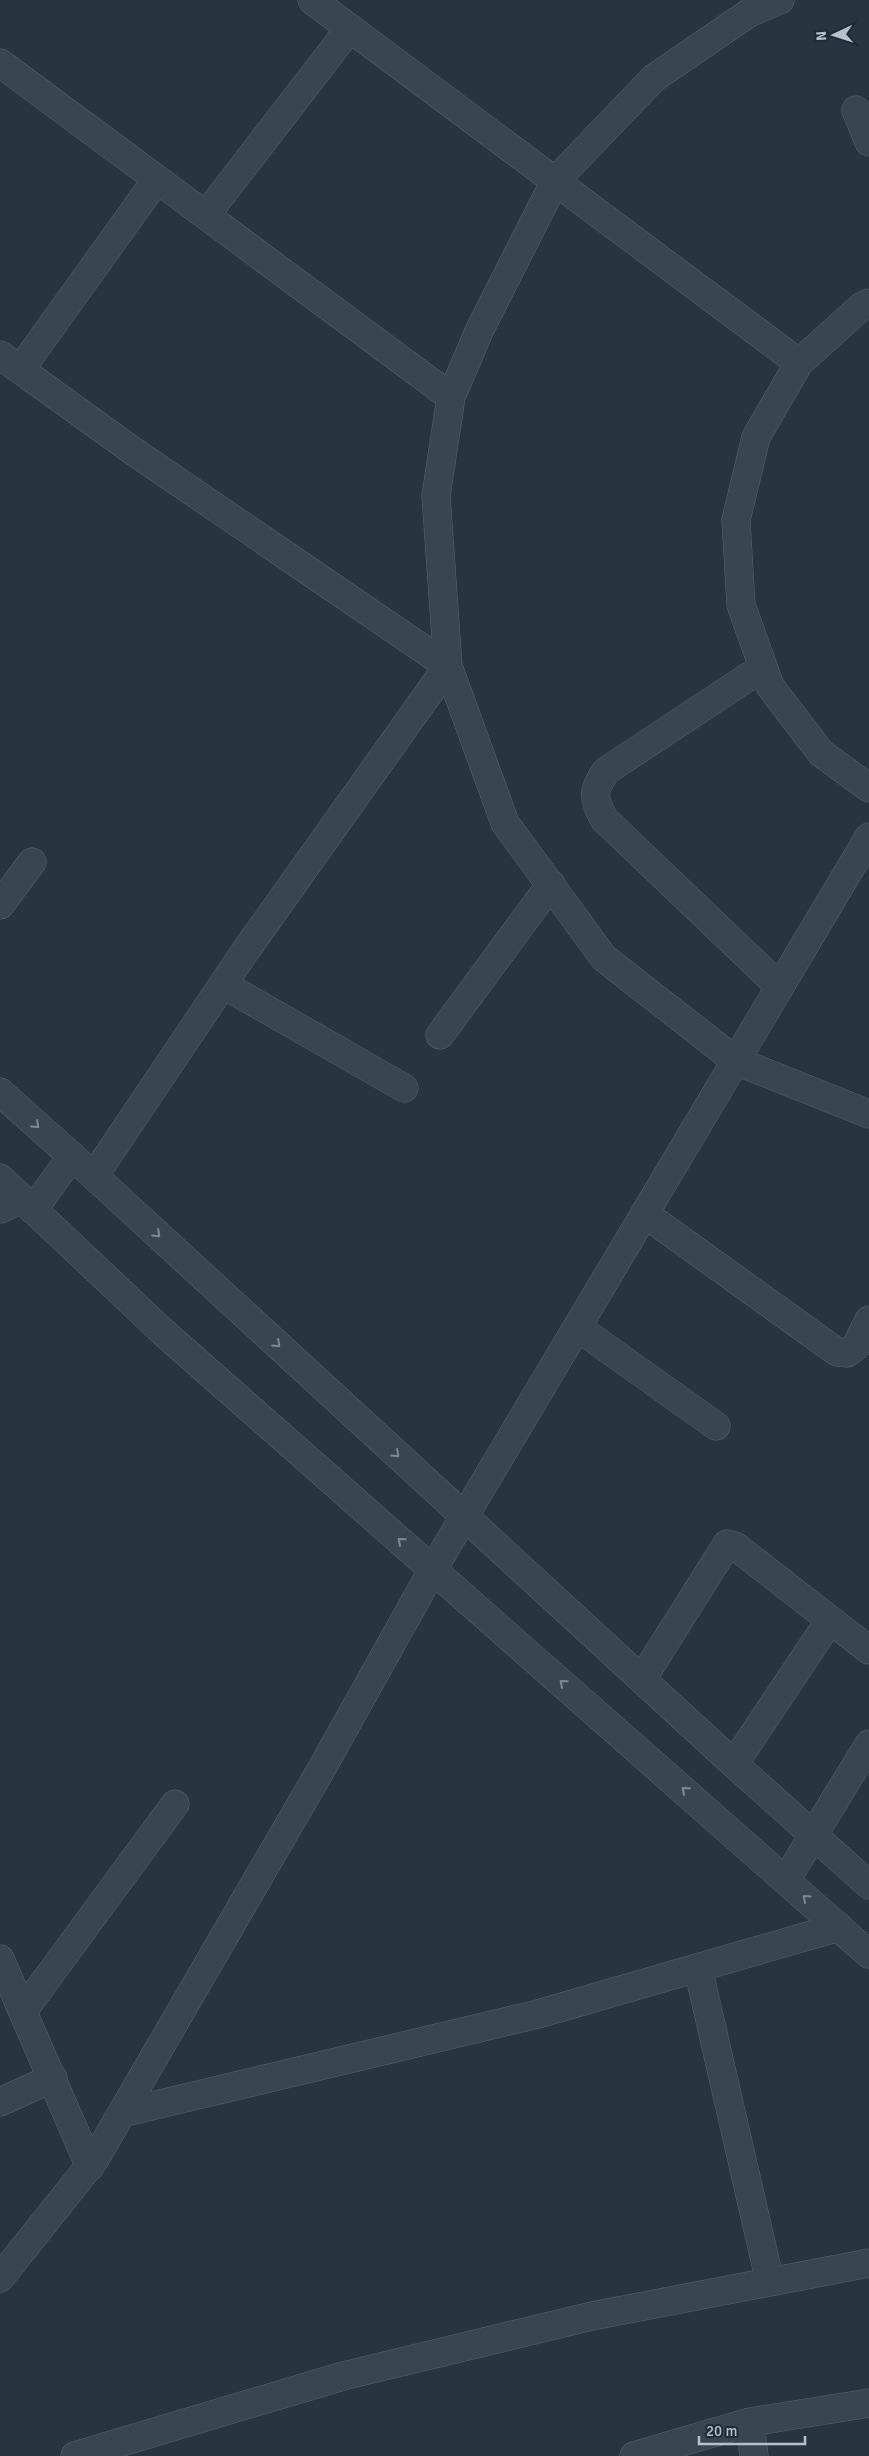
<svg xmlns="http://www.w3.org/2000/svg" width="869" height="2456" font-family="Signika,sans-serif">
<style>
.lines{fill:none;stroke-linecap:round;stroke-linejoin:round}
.minor-casing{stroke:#58646d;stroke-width:29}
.tertiary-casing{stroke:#58646d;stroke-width:29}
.minor{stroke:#3a464f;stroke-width:28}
.tertiary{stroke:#3a464f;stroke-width:28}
.oneway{stroke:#7e8a93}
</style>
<rect width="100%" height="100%" fill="#263540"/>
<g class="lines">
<defs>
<path id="minor" d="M312,0L799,363
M780,0L749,13L654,78L555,181L480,329L451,397L436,496L448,666L505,823L604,958L736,1061L869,1114
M0,63L451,397
M856,110L869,142
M206,215L350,28
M869,303L861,307L799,363L756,437L736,520L741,605L770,686L821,753L869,788
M0,355L133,451L448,666L246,950L94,1176
M20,370L157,179
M763,667L606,771C592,792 593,797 604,819L780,987
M0,905L32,862
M224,985L404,1088
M440,1035L551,884
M0,1209L22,1199
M645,1214L837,1352L847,1353L856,1346L869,1320
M577,1327L716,1426
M642,1679L727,1544L735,1546L869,1650
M734,1764L830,1620
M786,1880L869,1744
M0,1959L90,2167
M698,1968L770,2282
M23,2011L175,1804
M0,2102L53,2078
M122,2113L538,2014L839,1927
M0,2278L95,2159L322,1768L433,1569L869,837
M75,2456L343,2376L592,2316L869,2263
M634,2456L750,2422
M754,2456L750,2422L869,2403"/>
<path id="tertiary" d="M0,1092L94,1176L734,1764L869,1885
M0,1178L163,1332L869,1954
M33,1210L72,1156"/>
</defs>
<use href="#minor" class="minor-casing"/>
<use href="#tertiary" class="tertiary-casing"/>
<use href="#minor" class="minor"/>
<use href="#tertiary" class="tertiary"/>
</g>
<defs><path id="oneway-chevron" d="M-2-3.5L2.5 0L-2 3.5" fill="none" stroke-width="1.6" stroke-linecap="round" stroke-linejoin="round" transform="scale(1.25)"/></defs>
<g class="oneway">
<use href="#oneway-chevron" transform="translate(36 1125) rotate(42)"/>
<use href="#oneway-chevron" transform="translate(157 1234) rotate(43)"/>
<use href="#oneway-chevron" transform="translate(277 1344) rotate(43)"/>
<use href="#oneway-chevron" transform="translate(396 1454) rotate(43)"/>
<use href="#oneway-chevron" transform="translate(401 1541) rotate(-139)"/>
<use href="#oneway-chevron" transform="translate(563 1683) rotate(-139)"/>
<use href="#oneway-chevron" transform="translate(685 1790) rotate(-139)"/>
<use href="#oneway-chevron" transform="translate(806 1898) rotate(-138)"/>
</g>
<g transform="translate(834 35) rotate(266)" stroke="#1f2b35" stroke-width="4" paint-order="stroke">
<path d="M0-4L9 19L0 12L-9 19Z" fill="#b6c1ca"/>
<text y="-8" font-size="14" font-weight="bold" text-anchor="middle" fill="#b6c1ca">N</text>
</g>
<path d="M699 2436v8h106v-8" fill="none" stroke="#b6c1ca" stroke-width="2.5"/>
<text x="706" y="2436" font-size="15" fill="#b6c1ca" stroke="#1f2b35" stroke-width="4" paint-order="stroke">20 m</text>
</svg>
